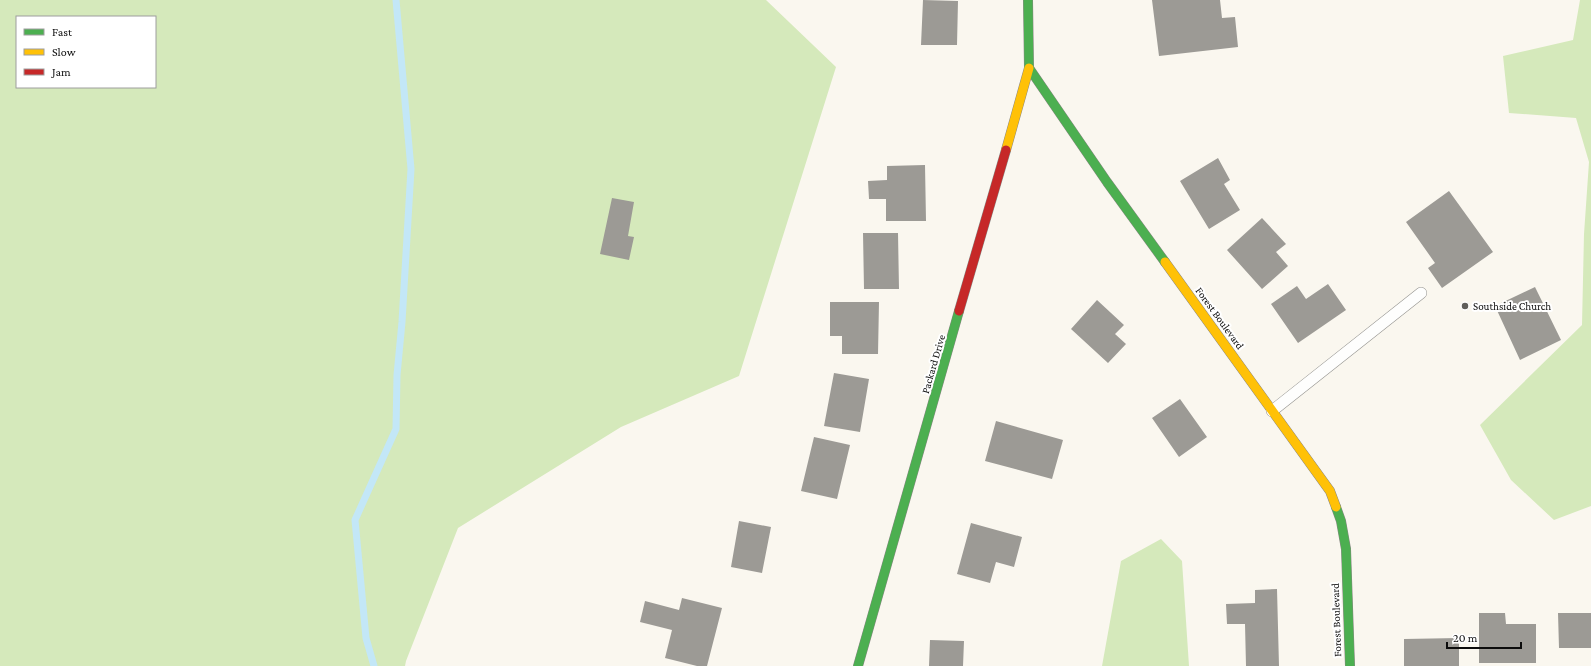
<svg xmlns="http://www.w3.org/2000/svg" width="1591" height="666" font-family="'Crimson Pro',serif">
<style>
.forest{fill:#d5e9bb;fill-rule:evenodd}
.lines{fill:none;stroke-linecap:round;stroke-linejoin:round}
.stream{stroke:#c3e7f7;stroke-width:7}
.building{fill:#9c9a95}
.lane-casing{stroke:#93928e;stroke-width:12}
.fast-casing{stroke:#8a8885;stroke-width:10}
.slow-casing{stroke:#8a8885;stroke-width:10}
.jam-casing{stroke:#8a8885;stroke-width:10}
.lane{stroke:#fefefd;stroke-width:11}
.fast{stroke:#4caf50;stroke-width:9}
.slow{stroke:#ffc107;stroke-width:9}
.jam{stroke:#c62828;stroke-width:9}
.poi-dot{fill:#5f5e5b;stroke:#fff;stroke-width:1.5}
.labels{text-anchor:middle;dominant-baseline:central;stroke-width:4;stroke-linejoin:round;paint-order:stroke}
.poi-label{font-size:11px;fill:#0c0c0c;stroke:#fff;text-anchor:start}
.street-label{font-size:11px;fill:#0c0c0c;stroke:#fff}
</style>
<rect width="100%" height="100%" fill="#faf7ef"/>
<path class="forest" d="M0,0H766L836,67L739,376L621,427L458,528L406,661L405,666H0ZM17,17H155V87H17Z
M1580,0H1591V506L1554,520L1511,480L1480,425L1582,325L1584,234L1589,162L1576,118L1509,113L1503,56L1573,40Z
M1161,539L1182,561L1189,666H1102L1121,561Z"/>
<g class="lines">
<path class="stream" d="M374,666L366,638L355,520L396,429L397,375L402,322L411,169L396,0"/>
</g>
<path class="building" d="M923,0L958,1L957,45H921Z
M1152,0H1220L1222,18L1235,17L1238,47L1159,56Z
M1218,158L1230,180L1224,184L1240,210L1209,229L1180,181Z
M925,165L926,221H886V199H869L868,181L887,180V166Z
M1449,191L1493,252L1442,288L1428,268L1435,263L1406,222Z
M612,198L634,202L628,236L634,237L629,260L600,254Z
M1262,218L1286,244L1276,252L1288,266L1262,289L1227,250Z
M863,233H898L899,289H864Z
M1328,284L1346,310L1298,343L1271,304L1297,286L1306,299Z
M1535,287L1561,340L1520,360L1495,306Z
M1097,300L1124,325L1115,334L1126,344L1108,363L1071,329Z
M830,302H879L878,354H842V336H830Z
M834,373L869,379L860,432L824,426Z
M1180,399L1207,437L1179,457L1152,418Z
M996,421L1063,440L1052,479L985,461Z
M814,437L850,445L837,499L801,491Z
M739,521L771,527L762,573L731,567Z
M971,523L1022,537L1014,567L996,562L990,583L957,574Z
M1277,589L1279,666H1246L1245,624H1227L1226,604L1255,603V590Z
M682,598L722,608L707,666H697L665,658L672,630L640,622L645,601L679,610Z
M1479,613H1505L1506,624H1536V663H1479Z
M1558,613H1591V648H1559Z
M1459,638V666H1404V639Z
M930,640L964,641L963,666H929Z"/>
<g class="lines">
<defs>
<path id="lane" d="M1272,411L1421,293"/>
<path id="fast" d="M1028,0L1029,68L1107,182L1165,262
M1336,507L1341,521L1346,549L1350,666
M858,666L959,311"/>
<path id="slow" d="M1006,150L1029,68
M1165,262L1330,491L1336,507"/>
<path id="jam" d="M959,311L1006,150"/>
</defs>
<use href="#lane" class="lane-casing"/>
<use href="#fast" class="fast-casing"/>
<use href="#slow" class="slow-casing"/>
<use href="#jam" class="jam-casing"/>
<use href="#lane" class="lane"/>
<use href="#fast" class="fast"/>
<use href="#slow" class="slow"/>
<use href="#jam" class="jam"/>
</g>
<circle class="poi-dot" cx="1465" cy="306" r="4"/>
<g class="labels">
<g class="poi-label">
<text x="1473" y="306">Southside Church</text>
</g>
<g class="street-label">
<text transform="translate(1220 318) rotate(54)">Forest Boulevard</text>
<text transform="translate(933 364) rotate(-74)">Packard Drive</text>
<text transform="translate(1336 620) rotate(-92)">Forest Boulevard</text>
</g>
</g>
<rect x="16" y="16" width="140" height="72" fill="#ffffff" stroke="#9e9e9e"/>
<rect x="24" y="29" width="20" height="6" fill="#4caf50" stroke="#9e9e9e"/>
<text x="52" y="36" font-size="12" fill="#0c0c0c">Fast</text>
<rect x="24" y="49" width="20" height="6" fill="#ffc107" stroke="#9e9e9e"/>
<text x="52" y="56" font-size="12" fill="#0c0c0c">Slow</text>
<rect x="24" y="69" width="20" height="6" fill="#c62828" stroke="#9e9e9e"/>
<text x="52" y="76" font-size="12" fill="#0c0c0c">Jam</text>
<path d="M1447 642v6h74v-6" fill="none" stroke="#0c0c0c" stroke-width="2"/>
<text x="1453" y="642" font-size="12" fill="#0c0c0c" stroke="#ffffff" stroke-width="3" paint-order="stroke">20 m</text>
</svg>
